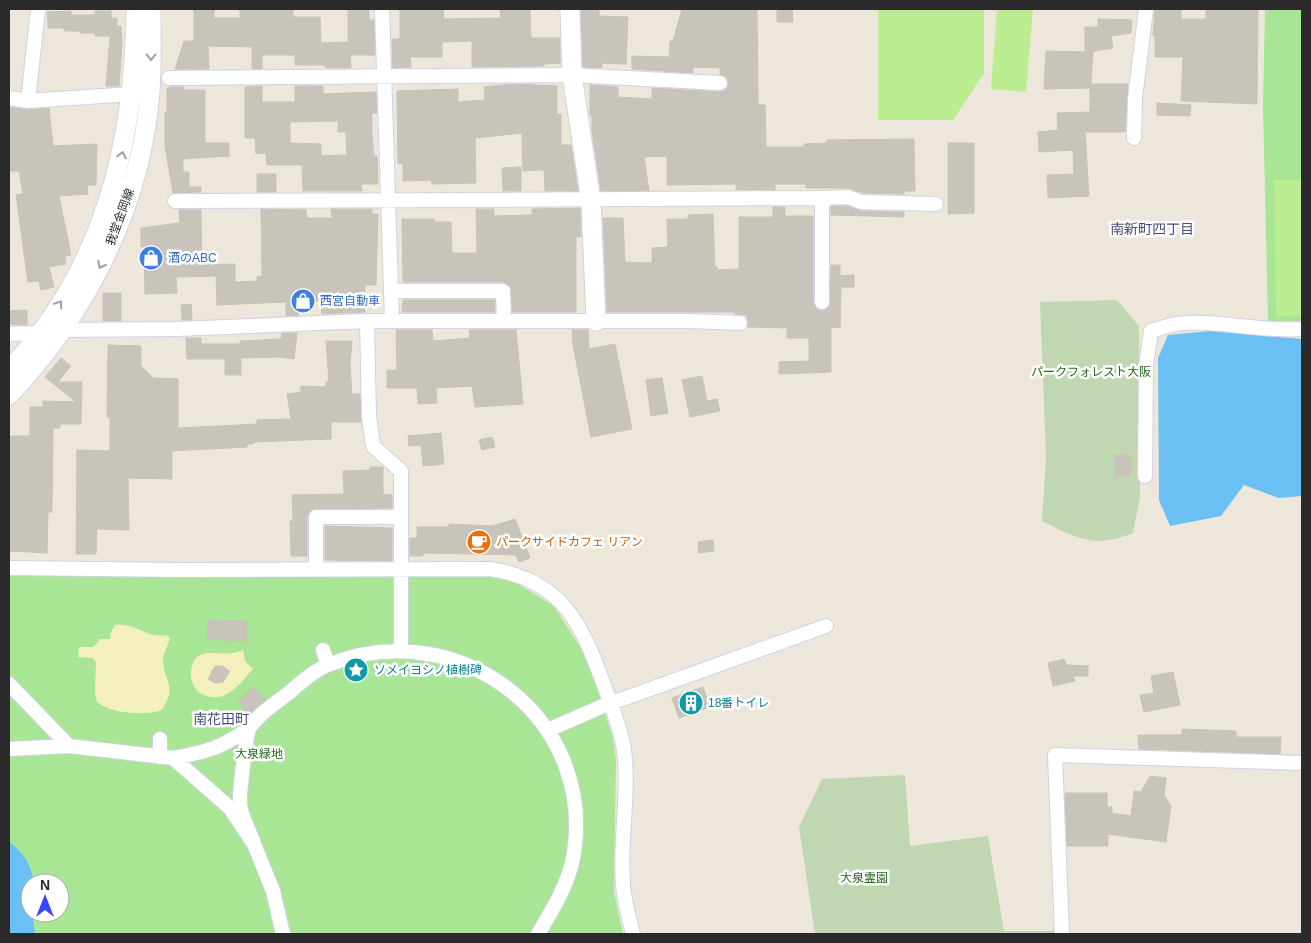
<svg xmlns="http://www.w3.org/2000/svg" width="1311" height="943" font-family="Arial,'Noto Sans JP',sans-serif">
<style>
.green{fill:#a8e695;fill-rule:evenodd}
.sand{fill:#f3f0bd}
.cemetery{fill:#c0d7b2}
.pitch{fill:#bced91}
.water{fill:#6ac0f3}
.building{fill:#c8c4bb;stroke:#c8c3b5;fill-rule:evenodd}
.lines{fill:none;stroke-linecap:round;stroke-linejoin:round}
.street-casing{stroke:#d0d2e4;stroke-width:16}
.secondary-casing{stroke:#d0d2e4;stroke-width:21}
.street{stroke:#fff;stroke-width:14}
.secondary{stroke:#fff;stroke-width:19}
.oneway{stroke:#9f9f9f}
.labels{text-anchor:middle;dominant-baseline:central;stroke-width:5;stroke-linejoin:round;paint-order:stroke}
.street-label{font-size:12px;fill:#2a2a2a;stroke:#fff}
.shop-label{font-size:12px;fill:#366cbe;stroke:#fff;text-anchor:start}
.park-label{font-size:12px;fill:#206a17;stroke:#fff}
.food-label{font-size:12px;fill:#c56008;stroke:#fff;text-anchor:start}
.culture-label{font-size:12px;fill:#0d838f;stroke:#fff;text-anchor:start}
.neighbourhood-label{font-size:14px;fill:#484c7c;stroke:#fff}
</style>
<rect width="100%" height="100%" fill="#ede7db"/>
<path class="green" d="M1265,9H1302V321H1268L1263,106Z
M9,573L498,577L520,585L554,606L582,650L597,688L613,739L616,759L614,892L623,934H9ZM30,883H60V913H30Z"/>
<path class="sand" d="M115,625C137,622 146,639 166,635L170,638C168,646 163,653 163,661C164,682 178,686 162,710C143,716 114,714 97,702L95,692L96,662L93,658L78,657L79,647H93L100,639H110L111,632Z
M243,650L245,661L253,669C237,687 223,707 198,692C192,684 189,676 192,666C198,643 225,660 243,650Z"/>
<path class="cemetery" d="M1117,300L1139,326L1140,497L1133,533C1096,549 1075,538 1042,521L1046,458L1040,302Z
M905,775L910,846L988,836L1004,931H1061L1062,934H815L799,827L822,779Z"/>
<path class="pitch" d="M878,9H984V73L953,120H878Z
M997,9H1033L1026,92L991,89Z
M1274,180H1302V315L1276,316Z"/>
<path class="water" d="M1210,331L1302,339V496L1279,498L1244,485L1221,516L1170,526L1159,500L1158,358L1168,335Z
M9,842C23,851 32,866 34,883H30V913H32L35,934H9Z"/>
<path class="building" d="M194,9H214V18H240V9H293V17H320L321,43L348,42V9H369V20H374L375,55H350L351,68H326L325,65H295V55H262V69H252V47L208,46L209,69H175L184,41H194Z
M400,9H443L444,19L501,18L500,9H530L531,38H560V63L544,64V66L472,67V41L442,42V57H410L411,67L393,68L392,39H400Z
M581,9H599V16L628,17L626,64L602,63V68L583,67Z
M682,9H757L758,105H765L766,147H804V144L827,143V140L914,139L915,191H904V194L863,193L848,188H806V184H775V190H736V184L667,185V156L644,157L649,191H601L592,131V116H590V85L618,87V97L652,99V88L720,92L728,87V80L720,74V68L693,67V73L632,69V56L669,57L670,41H673Z
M777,9H792L793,22H777Z
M1155,9H1181V19H1206V9H1258L1257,104L1181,101L1183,57H1155V36H1153Z
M71,11V15H95V11H111V18H117V26H121L122,43L119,86H106L110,36H95V33H80V31H64V28H48L47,12Z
M1098,19L1132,20L1131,33L1111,36L1113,48L1090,52H1093L1091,84H1128L1125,132H1085L1089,196L1048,198L1047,175L1074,174L1073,150L1039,152L1038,132L1058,130L1057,113L1090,112V88L1044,89L1046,51L1085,52V27H1098Z
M515,84L557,86V114H561V145H571L578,191H545L544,170L523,171L522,133L475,138L476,183L432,184L431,180L403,181V163L398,164L397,91L458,89V102L485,100L484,87Z
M262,86V102H295V86H323V94L376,92L377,113H372V135L374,156H377L378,184H361L362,191H303L302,165H267L266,153L256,154L255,138H245V87ZM338,121V132H346L347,155L321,156V144L290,143V122Z
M170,87H184V90H205V143H229V156L183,159V172H189V187H201V192L173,193L165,147V112H167V89Z
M1157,103L1191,105L1190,116L1157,115Z
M9,107L28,110L49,108L53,146L97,144L96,185H87L88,194L59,196L71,255L65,256L66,264L49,267L54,287L41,290L39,281L28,282L16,195L23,194L19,171H9Z
M948,143H974V213L948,214Z
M521,167V191H503L502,168Z
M257,174H276V192H257Z
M831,206H847L861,211L904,212V217L831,215Z
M773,207H785V216H813V302L817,309L822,311L830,306L831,265H840V276L854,275V287H841L840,328L831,327V372L779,374V362L809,361V338H787V328L748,327L747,315L735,314V312H607L603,218H623L625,262L652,263V248L668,247L667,219H688V215L713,214L715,267H717V270L739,269V217H773Z
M580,208L581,237H576V312H512L511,287L503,282H403L402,219H434V222H451L452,253H477L476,209H494V216L532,215V209Z
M261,209L306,210L307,218H332L331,209H372V214H378L376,285H365V312L322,314L321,301L299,302V315L286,316V302L217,305L216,276L176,277L177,293L145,294L144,246L141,247V228L180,223L179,210H201L202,265L235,264V282L257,281V277L262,276Z
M103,293H121V321H103Z
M403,300H495V312H402Z
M191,304L192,320H182L181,305Z
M27,310V325L9,324V311Z
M396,330H432L433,341L470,338L469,330H516L523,404L475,407L472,386L436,388L437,403L418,404L417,388H387V370H397Z
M572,330H588L589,349L615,344L632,429L591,437L573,345Z
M282,333H297L294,359L280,357L241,358V375H225V359H187L186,338H201V344H240V341L281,339Z
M326,341H352L350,366L352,394H360L361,422H331V439L254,442V444H247V447L172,451V479L128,478L129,530L97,529L96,554H76L77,450L110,451V417H107L108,345L141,346V366L153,378L178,379V428L257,424V420L291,419L287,394L301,392V386L326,387V382H329Z
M61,358L71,366L58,382H82L81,424H60V428H53L52,512H48L47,553L9,551V436H30V407H43V401L76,402L45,377Z
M702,376L707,401L717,399L720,411L690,417L682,380Z
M662,378L668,413L651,416L646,380Z
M441,433L444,464L423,466L421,445L409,446L408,436Z
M492,437L495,447L482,450L479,440Z
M1115,455H1131V476H1115Z
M370,467H383V494L392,495V508L312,509L307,517V556H291L290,521H293L292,495L344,494L343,471L370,470Z
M515,519L530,558L519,562L516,555L423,553V556H410V538H417V527H449V524L492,526Z
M325,526L392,528V561L325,560Z
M713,540L714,551L699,553L698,542Z
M208,620L247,621L246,641L230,640L226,642L224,639H207Z
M1064,659L1067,665L1088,666V676H1073L1075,681L1053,686L1048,663Z
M215,666H222L230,671L223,682L215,683L208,679Z
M1173,672L1180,705L1144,712L1140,695L1154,693L1151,676Z
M254,687L265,700L248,714L238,701Z
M703,687L710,707L679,718L672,698Z
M1182,729L1236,731V737H1281L1280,754L1139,749L1138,735H1182Z
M1150,776L1166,778L1164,795L1171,806L1166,842L1108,834V846H1067L1065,793H1107V807H1112V813L1131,816L1134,791L1141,792Z"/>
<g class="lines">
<defs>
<path id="street" d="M382,9L392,321
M169,78L572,75L720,83
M9,98L28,101L132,94
M28,101L38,9
M1134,138L1135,98L1146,9
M822,198L848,197L861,202L936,204
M175,201C391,199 606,201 822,198V302
M391,291H503L504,321
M367,321L369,416L373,446L401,471V649
M61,330L177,329L367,321H689L740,323
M9,334L39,333
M1145,476L1146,366L1151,331C1162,328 1174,323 1185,323C1225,321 1263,332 1302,329
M9,568L183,570L490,569C563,580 582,624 605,688C612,708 621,728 624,750C630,797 618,846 624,894C626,907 630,921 633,934
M316,568V517H401
M323,650L328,665
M9,684L69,746
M548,730L603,706L826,626
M160,739V757
M9,749L69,746L173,758L230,808L254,844L273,891L283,934
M173,758C206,752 222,748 249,728
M254,844C250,832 242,818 240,805C239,796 246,733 250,727C260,713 277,702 290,692C301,682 316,669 330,664C461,613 602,722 572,863C566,888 551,912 538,934
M1062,934L1055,755L1302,763"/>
<path id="secondary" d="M570,9L572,75L591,201L596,321
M9,370C104,271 135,142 136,9
M9,395C87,313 141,206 150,92C152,64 151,36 151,9"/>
</defs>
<use href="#street" class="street-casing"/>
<use href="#secondary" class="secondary-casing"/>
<use href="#street" class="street"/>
<use href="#secondary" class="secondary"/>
</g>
<defs><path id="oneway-chevron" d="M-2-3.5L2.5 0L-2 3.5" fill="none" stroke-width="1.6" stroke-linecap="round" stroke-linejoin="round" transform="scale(1.25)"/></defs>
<g class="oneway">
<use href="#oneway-chevron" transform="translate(151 57) rotate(92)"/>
<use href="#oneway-chevron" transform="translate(122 155) rotate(-78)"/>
<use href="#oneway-chevron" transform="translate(101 265) rotate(118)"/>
<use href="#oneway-chevron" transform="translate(59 304) rotate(-57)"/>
</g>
<defs>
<symbol id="shop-disc" viewBox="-11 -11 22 22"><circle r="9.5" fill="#3f7fe0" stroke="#fff"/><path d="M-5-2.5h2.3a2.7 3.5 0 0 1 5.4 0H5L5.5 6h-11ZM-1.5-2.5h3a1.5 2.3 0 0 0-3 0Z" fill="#fff"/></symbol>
<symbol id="cafe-disc" viewBox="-11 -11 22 22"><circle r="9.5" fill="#e8710a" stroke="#fff"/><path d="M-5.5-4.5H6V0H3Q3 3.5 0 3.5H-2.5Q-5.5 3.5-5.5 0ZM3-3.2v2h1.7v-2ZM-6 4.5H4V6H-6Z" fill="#fff"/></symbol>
<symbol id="sight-disc" viewBox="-11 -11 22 22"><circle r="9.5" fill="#0f9aa8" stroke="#fff"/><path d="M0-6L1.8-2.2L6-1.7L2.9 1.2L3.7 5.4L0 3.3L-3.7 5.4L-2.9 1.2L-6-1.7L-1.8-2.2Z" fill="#fff"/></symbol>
<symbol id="building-disc" viewBox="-11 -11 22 22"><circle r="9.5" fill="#0f9aa8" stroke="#fff"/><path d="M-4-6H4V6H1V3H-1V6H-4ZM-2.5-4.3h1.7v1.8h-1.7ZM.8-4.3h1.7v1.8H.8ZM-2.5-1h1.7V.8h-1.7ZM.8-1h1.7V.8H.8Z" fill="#fff"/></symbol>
</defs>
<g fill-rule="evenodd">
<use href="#shop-disc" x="137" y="244" width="28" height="28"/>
<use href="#shop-disc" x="289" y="287" width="28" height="28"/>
<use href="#cafe-disc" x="465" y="528" width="28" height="28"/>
<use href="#sight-disc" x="342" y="656" width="28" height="28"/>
<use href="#building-disc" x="677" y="689" width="28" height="28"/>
</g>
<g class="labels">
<g class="street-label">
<text transform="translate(120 217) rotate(-70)">我堂金岡線</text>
</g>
<g class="shop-label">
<text x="168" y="258">酒のABC</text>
<text x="320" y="301">西宮自動車</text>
</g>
<g class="park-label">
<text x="1091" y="372">パークフォレスト大阪</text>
<text x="259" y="754">大泉緑地</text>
<text x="864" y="878">大泉霊園</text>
</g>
<g class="food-label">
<text x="496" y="542">パークサイドカフェ リアン</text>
</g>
<g class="culture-label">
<text x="374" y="670">ソメイヨシノ植樹碑</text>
<text x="708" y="703">18番トイレ</text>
</g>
<g class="neighbourhood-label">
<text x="1152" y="229">南新町四丁目</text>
<text x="221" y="719">南花田町</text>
</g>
</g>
<rect width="1311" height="943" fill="none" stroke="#2a2a2a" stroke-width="20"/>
<g transform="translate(45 898)"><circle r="24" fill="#ffffff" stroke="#aaaaaa"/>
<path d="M0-4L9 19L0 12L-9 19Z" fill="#3646ff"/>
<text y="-8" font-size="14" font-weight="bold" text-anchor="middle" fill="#2a2a2a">N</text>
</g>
</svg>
